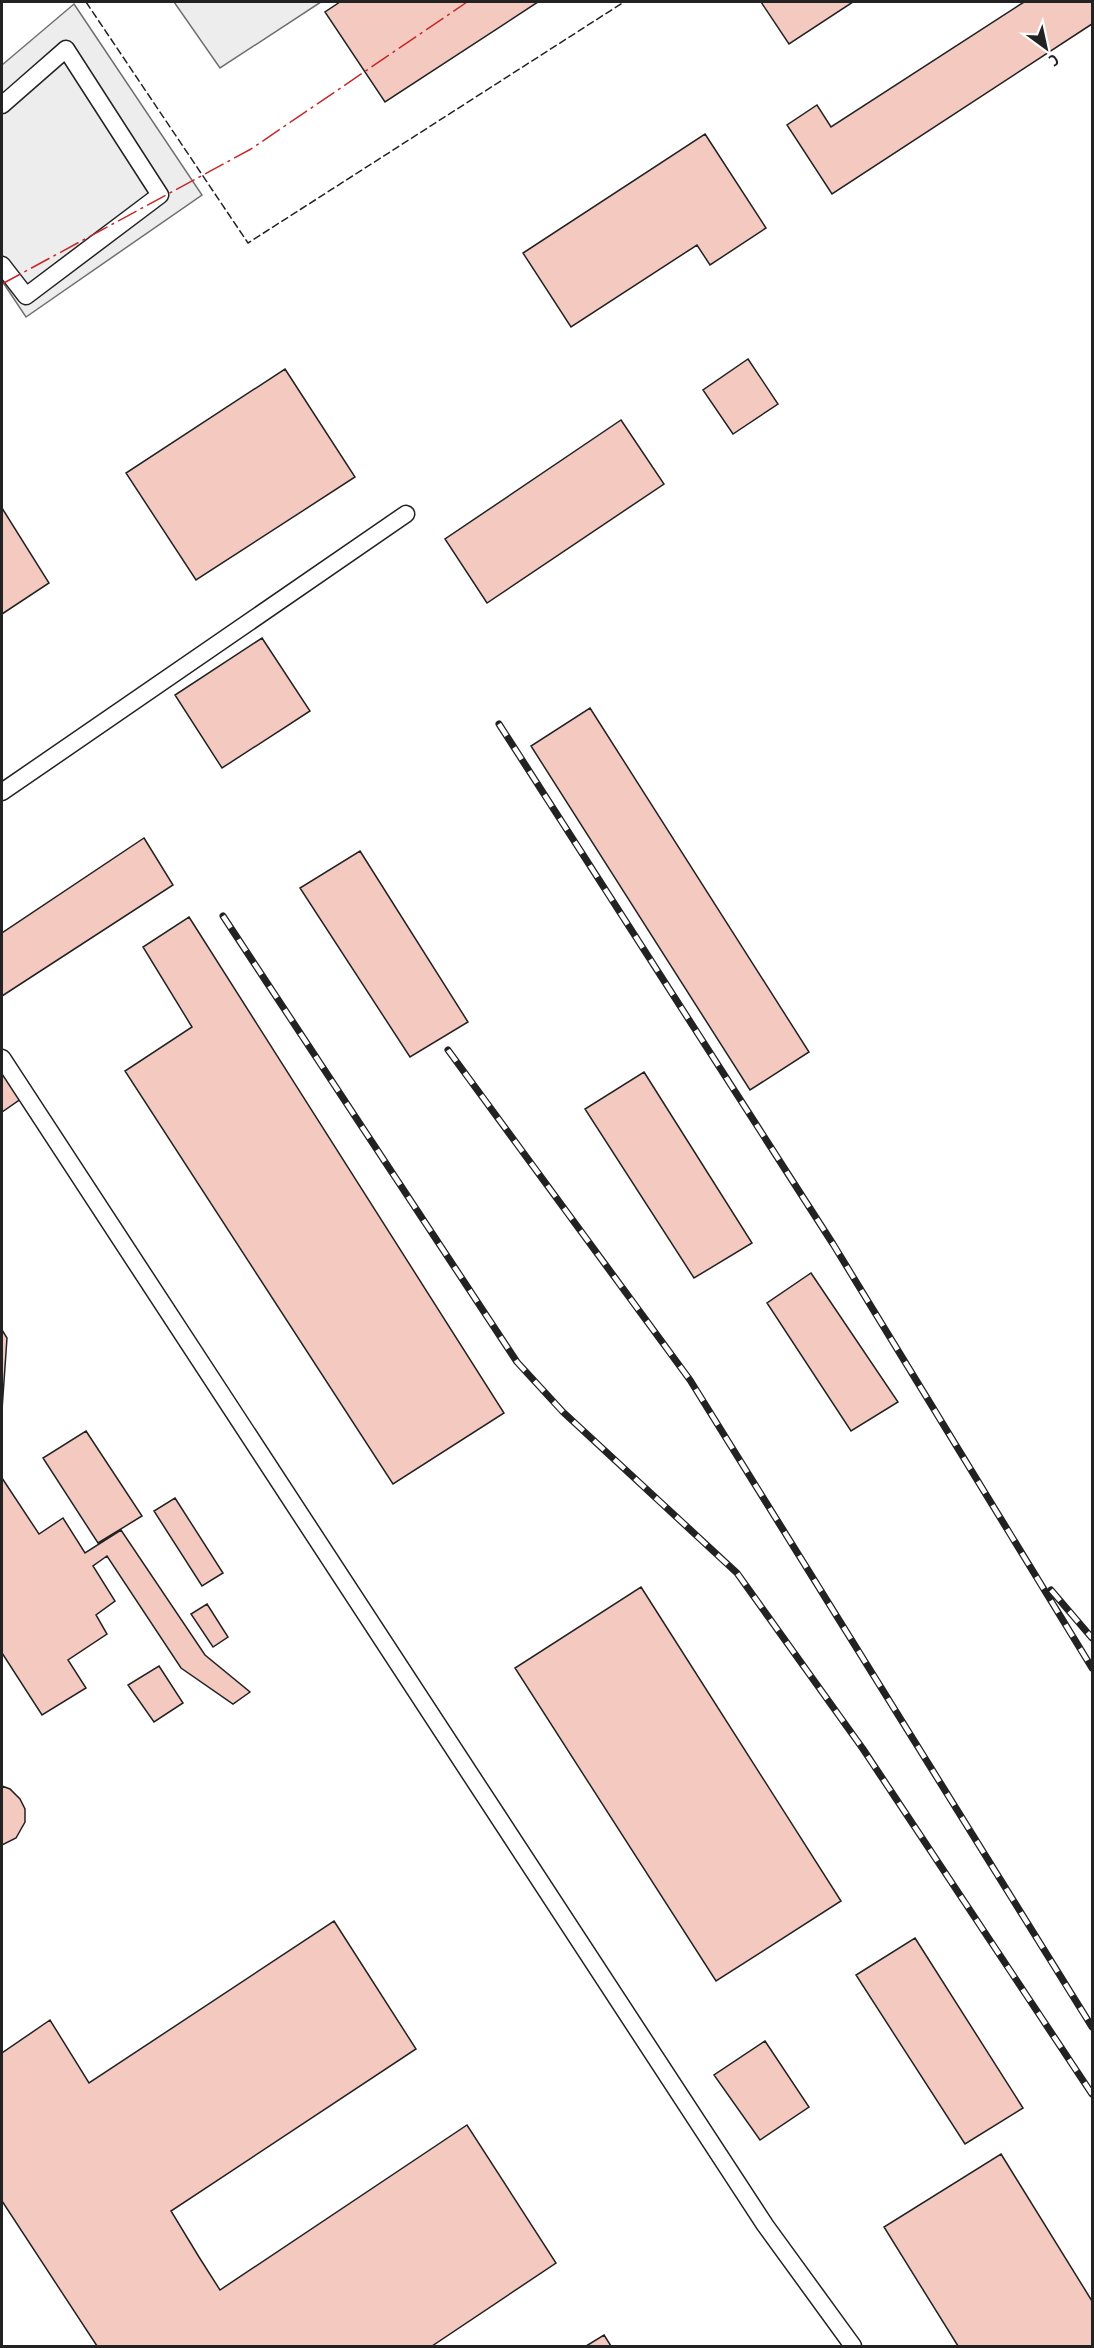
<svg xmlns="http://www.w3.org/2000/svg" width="1094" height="2348" font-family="'PT Sans Narrow',sans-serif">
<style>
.parking{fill:#ededed;stroke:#6f6f6f;stroke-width:1.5}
.building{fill:#f3c9c0;stroke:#222;stroke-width:1.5}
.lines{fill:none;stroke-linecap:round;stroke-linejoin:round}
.service-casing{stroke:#222;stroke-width:19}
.service{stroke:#fff;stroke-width:16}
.rail-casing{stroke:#222;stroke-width:7}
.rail{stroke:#fff;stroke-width:4.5;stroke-dasharray:14;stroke-linecap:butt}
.fence{stroke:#222;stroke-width:1.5;stroke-dasharray:8 3;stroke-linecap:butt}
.power{stroke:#c62828;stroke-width:1.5;stroke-dasharray:21 4.5 3 4.5;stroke-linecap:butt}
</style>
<rect width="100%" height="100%" fill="#fff"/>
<path class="parking" d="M174,2H321L220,68Z
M74,4L202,195L26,317L2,281V65Z"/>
<path class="building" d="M340,2H538L385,102L325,12Z
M761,2H853L789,44Z
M1024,2H1092V24L832,194L787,125L817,105L831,127Z
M705,134L766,228L710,265L697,245L571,327L523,253Z
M748,359L778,404L733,434L703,390Z
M285,369L355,477L196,580L126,473Z
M621,420L664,484L487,603L445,539Z
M2,508L49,583L2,614Z
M262,638L310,711L222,768L175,695Z
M590,708L809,1052L750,1090L531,746Z
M144,838L173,885L2,996V933Z
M360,851L468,1022L410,1057L300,888Z
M189,917L504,1413L393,1484L125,1071L192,1027L143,947Z
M2,1067L25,1096L2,1112Z
M644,1072L752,1243L694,1278L585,1109Z
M811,1273L898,1402L851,1431L767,1303Z
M2,1330L7,1338L2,1410Z
M86,1431L142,1516L98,1543L43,1458Z
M2,1478L39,1534L63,1518L85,1553L121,1530L205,1655L250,1692L233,1704L181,1668L107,1556L93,1566L115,1601L96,1615L107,1634L68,1660L86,1688L42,1715L2,1653Z
M175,1498L223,1573L202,1586L154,1511Z
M641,1587L841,1901L716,1981L515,1668Z
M207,1604L228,1637L213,1647L191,1614Z
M159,1666L183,1703L154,1722L128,1685Z
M2,1786L10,1789L20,1799L25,1809V1822L16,1838L2,1845Z
M334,1921L416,2049L171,2211L199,2257L220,2290L467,2125L556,2263L432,2346H97L2,2201V2053L50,2020L89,2083Z
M915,1938L1023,2108L965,2144L856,1975Z
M765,2041L809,2107L760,2140L714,2075Z
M1001,2154L1092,2301V2346H958L884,2227Z
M604,2335L611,2346H586Z"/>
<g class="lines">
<defs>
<path id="service" d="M2,105L66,49L160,195L26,296L2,265
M2,792L406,514
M2,1058L765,2225L853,2346"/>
</defs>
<use href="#service" class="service-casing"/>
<use href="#service" class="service"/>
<defs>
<path id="rail" d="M499,724L833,1244L1092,1668
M223,916L517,1362L563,1412L737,1573L863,1749L1092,2094
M448,1050L690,1380L1092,2027
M1051,1590L1092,1638"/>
</defs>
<use href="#rail" class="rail-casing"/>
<use href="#rail" class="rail"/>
<path class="fence" d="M86,2L248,243L624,2"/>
<path class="power" d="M2,284L251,149L467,2"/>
</g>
<rect width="1094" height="2348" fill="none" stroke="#222222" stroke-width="6"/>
<g transform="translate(1046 48) rotate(147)" stroke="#ffffff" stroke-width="4.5" paint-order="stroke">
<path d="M0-4.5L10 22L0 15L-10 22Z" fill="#222222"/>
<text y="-9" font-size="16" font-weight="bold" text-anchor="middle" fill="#222222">С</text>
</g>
</svg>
